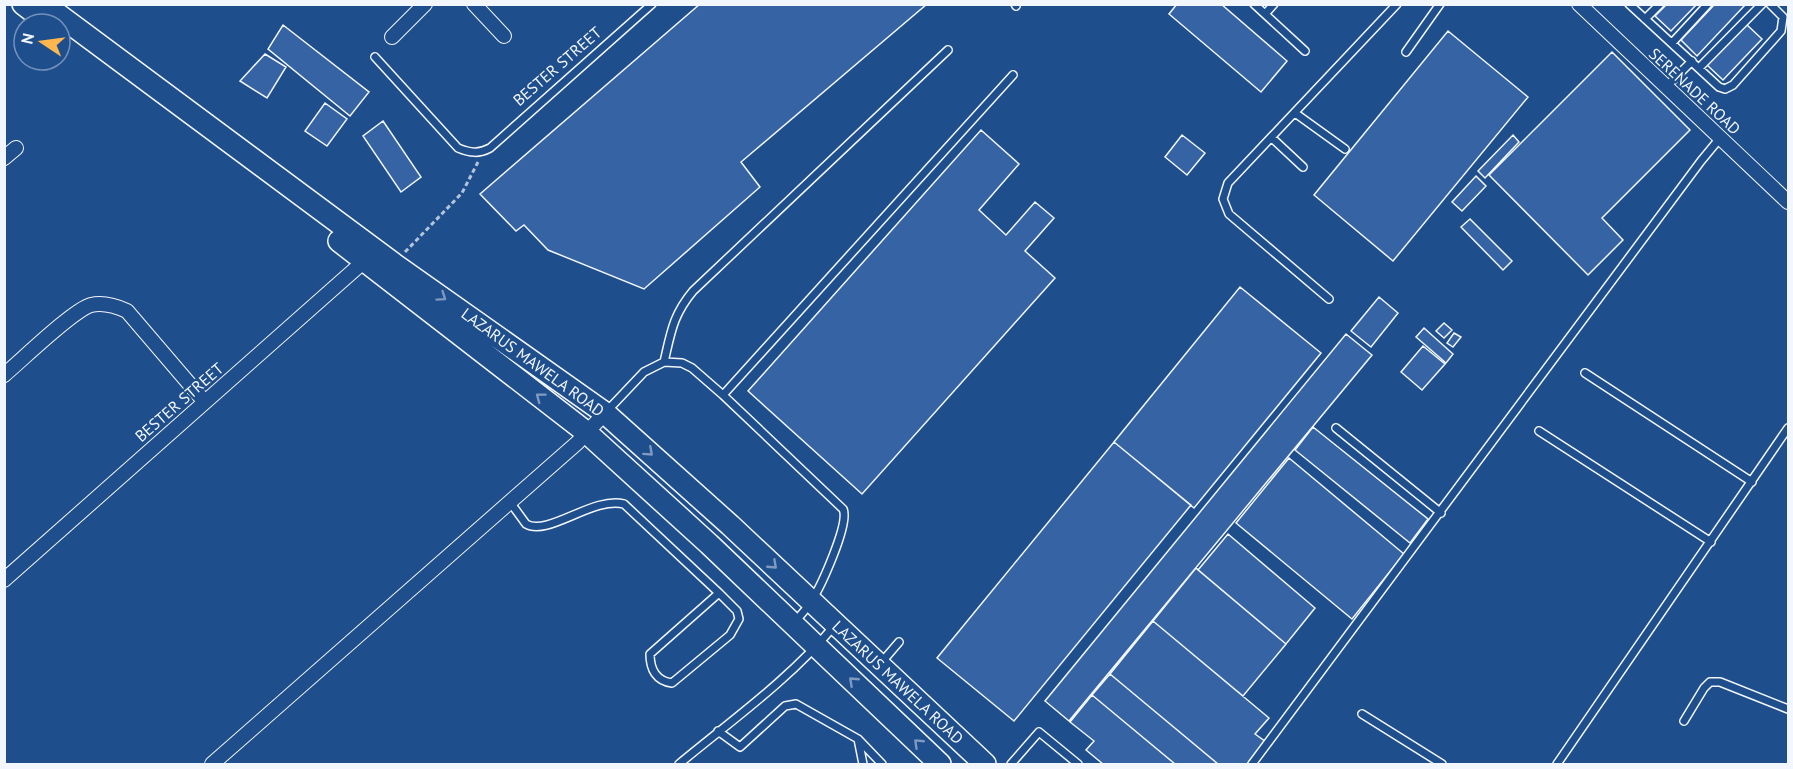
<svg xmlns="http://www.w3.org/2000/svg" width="1793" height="769" font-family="'PT Sans',sans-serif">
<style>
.building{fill:#3563a3;stroke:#f2f6ff;stroke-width:1.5}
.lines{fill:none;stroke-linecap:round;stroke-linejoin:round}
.service-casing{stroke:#f2f6ff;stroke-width:10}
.minor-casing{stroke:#f2f6ff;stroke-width:16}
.primary-casing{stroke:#f2f6ff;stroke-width:24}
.path{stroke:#b3c4dc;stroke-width:3;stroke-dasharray:4.5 3;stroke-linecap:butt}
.service{stroke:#1f4e8c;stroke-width:7}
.minor{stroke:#1f4e8c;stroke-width:14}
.primary{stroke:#1f4e8c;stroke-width:21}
.oneway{stroke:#7e9ac0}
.labels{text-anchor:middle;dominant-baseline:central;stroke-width:4.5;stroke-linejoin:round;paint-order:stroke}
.street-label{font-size:16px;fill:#f2f6ff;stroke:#1f4e8c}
</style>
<rect width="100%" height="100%" fill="#1f4e8c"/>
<path class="building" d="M700,4H927L741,162L760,187L644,289L548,250L524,225L516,231L480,194Z
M1177,4H1221L1287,61L1261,92L1169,14Z
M1667,4H1697L1671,31L1655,16Z
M1715,4H1746L1697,56L1681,40Z
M1746,24L1762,39L1723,80L1707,65Z
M283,25L369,92L350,116L268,49Z
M1448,31L1528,97L1393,261L1314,195Z
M1612,52L1690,130L1602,218L1623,240L1588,275L1489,175Z
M265,54L286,67L267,98L240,81Z
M325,103L347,119L327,146L305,131Z
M383,121L421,177L401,192L363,136Z
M981,130L1019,164L979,210L1006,235L1035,202L1054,218L1025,251L1055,278L862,494L748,391Z
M1182,135L1205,153L1187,175L1165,157Z
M1513,135L1519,142L1485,178L1478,171Z
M1476,176L1486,186L1462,211L1452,202Z
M1470,219L1512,261L1503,270L1461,227Z
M1240,287L1321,353L1194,508L1114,442Z
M1379,297L1398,313L1371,347L1351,331Z
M1444,323L1452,330L1444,338L1436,331Z
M1424,328L1453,354L1446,363L1416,337Z
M1454,333L1461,337L1453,347L1447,343Z
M1346,334L1372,355L1069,721L1045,701Z
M1423,346L1445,364L1422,390L1401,372Z
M1313,427L1428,519L1410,543L1295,450Z
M1114,442L1191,505L1014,721L937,658Z
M1289,458L1404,554L1352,619L1236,523Z
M1228,534L1315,608L1286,644L1198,570Z
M1196,568L1286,644L1243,696L1153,621Z
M1153,621L1269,718L1255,734L1266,742L1247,764H1218L1110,674Z
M1110,674L1218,764H1175L1092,695Z
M1092,695L1175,764H1103L1086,750L1094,741L1070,722Z"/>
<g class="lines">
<defs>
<path id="service" d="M1015,4L1016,6
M1254,4L1305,51
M1629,4L1719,87L1725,89L1733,85L1781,31L1783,17L1770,4
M1265,14L1274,4
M1645,19L1660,4
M1672,43L1708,4
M1406,52L1440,4
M375,57L458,148C470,153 479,154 490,148L652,4
M1699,68L1762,4
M1666,87L1692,61
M1295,113L1345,149
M1272,138L1303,167
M1329,299L1229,214L1223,199L1228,183L1397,4
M664,362C671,332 673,315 693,291L948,50
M1585,373L1752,482
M723,395L1013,75
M607,411L644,372L664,362L682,363L692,368L723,395L843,509C850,523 821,586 812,600C808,608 800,615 795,622
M1336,428L1441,513
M1539,431L1711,542
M510,502L526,524C548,537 593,496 624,504L719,593L737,611L739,619L730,635L672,683C656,681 650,669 650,654L719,593
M881,663L899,642
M1362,714L1442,764
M1684,721L1704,688L1710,682H1720L1788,709
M718,731L740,747L785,706L796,704L858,739L882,764
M858,739L863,764
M679,764C732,720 790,679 834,626
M1011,764L1039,732L1078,764
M1252,764L1701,161L1720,138
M1557,764L1788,428"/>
<path id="minor" d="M474,4L504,36
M1579,4L1788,202
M392,37L425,4
M4,158L16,148
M4,375C22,360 73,310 91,305C104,302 116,306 127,311L204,401
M4,580L370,256
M212,764L577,443L605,413"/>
<path id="primary" d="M23,4L49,24
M44,4L394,264L605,413L730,525L985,764
M339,241L586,432L709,544L940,764"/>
</defs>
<use href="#service" class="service-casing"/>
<use href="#minor" class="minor-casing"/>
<use href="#primary" class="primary-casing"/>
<path class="path" d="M405,252L462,193L478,162"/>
<use href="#service" class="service"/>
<use href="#minor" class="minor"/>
<use href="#primary" class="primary"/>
</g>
<defs><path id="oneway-chevron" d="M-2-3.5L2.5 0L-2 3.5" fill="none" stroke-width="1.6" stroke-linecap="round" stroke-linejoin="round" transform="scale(1.5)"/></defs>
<g class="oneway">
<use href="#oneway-chevron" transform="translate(442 297) rotate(35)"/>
<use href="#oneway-chevron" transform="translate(540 397) rotate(-143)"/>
<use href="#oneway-chevron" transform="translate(649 452) rotate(42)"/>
<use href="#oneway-chevron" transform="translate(773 565) rotate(43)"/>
<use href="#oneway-chevron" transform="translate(853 681) rotate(-137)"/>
<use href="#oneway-chevron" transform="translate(918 743) rotate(-136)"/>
</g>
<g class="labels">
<g class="street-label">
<text transform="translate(557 66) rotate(-41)">BESTER STREET</text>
<text transform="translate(1695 91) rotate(43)">SERENADE ROAD</text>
<text transform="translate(533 362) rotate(36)">LAZARUS MAWELA ROAD</text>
<text transform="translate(179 402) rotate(-41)">BESTER STREET</text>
<text transform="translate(898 682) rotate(43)">LAZARUS MAWELA ROAD</text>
</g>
</g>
<rect width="1793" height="769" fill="none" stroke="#f2f6ff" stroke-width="12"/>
<g transform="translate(42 42) rotate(283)"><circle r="28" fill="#1f4e8c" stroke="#7391ba" stroke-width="1.5"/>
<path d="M0-4.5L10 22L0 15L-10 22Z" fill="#ffb74d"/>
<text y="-9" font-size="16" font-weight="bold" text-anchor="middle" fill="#f2f6ff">N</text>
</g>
</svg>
